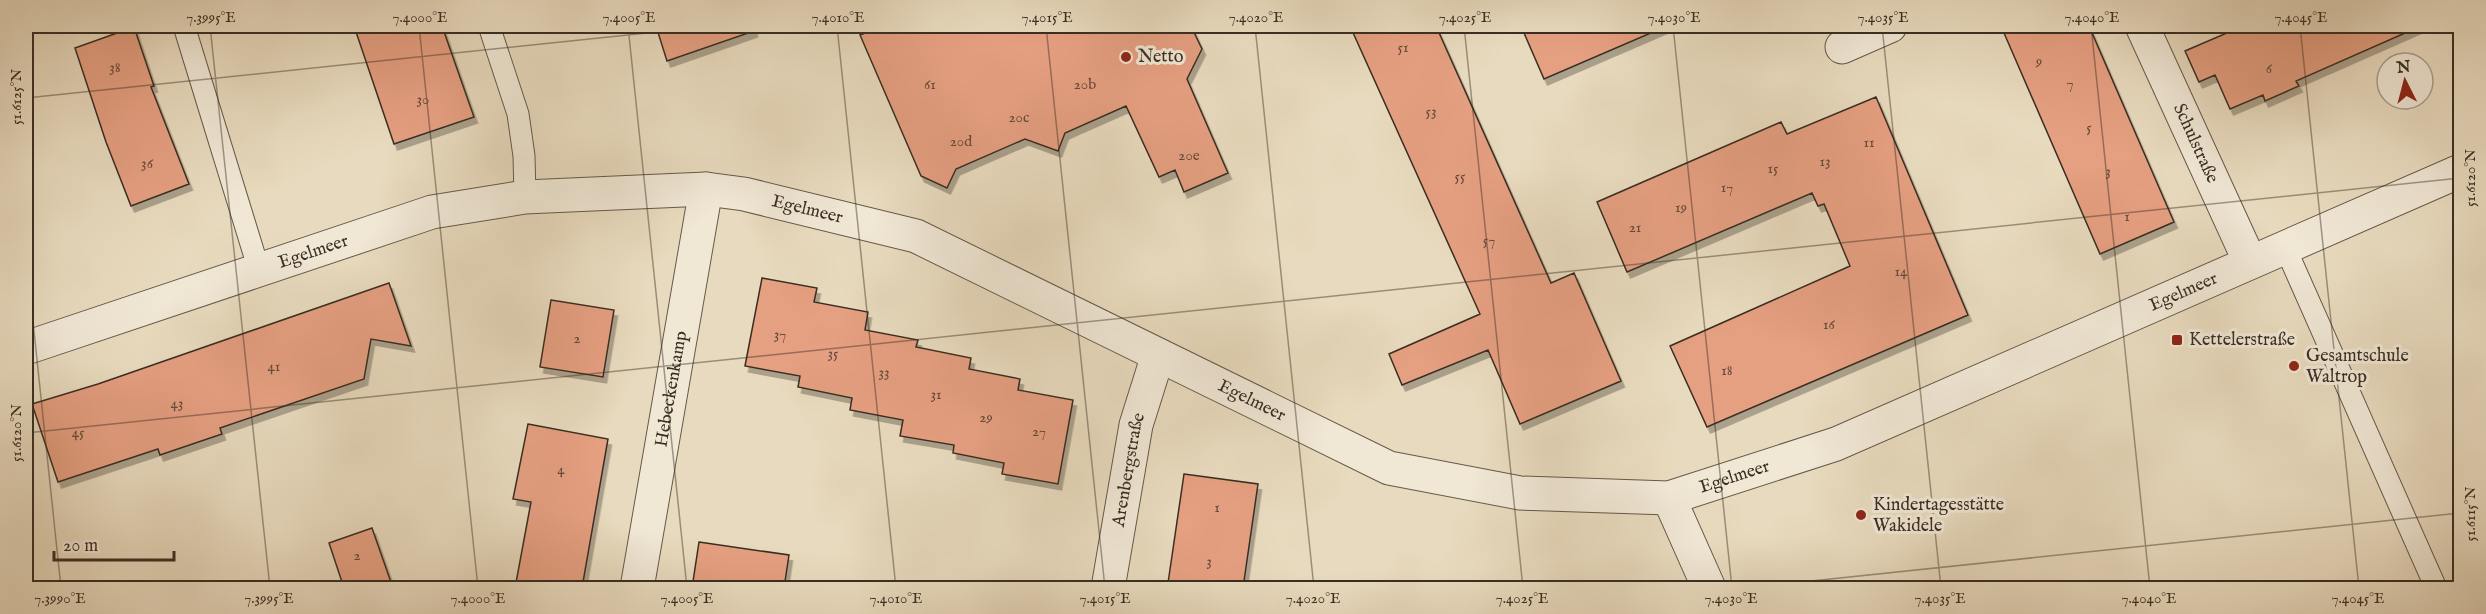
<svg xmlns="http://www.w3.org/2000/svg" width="2486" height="614" font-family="'IM FELL English',serif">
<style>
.building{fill:#e59f81;stroke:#392e22;stroke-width:1.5;filter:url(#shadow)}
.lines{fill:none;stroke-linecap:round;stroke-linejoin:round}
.service-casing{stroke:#655949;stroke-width:23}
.minor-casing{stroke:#655949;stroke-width:35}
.service{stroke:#f0e7d5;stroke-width:21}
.minor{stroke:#f0e7d5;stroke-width:33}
.ticks{fill:none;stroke:#392e22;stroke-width:1.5;stroke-opacity:0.45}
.poi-dot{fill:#8f2418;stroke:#f0e7d5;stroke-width:2}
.labels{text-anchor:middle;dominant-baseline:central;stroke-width:6;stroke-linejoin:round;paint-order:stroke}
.number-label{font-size:15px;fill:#644a3a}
.poi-label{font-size:18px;fill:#392e22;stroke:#f0e7d5;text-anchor:start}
.street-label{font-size:18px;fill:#392e22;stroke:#f0e7d5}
.neatline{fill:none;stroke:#392e22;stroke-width:2}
.ticks-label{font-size:15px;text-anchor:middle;fill:#392e22}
</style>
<defs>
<filter id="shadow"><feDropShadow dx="3.5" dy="6" stdDeviation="0" flood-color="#0004"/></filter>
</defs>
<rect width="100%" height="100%" fill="#e8dabe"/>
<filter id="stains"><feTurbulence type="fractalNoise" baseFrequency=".00333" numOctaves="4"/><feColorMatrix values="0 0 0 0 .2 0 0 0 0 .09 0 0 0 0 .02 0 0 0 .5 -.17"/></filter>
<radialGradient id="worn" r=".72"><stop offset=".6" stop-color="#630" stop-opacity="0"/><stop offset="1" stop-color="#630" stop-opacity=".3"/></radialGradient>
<path class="building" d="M354,26H442L474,117L394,144Z
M656,26H753L754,31L667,61Z
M883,26H1191L1202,49L1187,79L1228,173L1184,192L1175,170L1159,177L1126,106L1065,133L1058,151L1025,139L956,169L947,188L921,176L860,35Z
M1350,26H1436L1551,283L1574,273L1621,381L1520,424L1488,350L1402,385L1389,354L1480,314Z
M1521,26H1667L1544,79Z
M2021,26H2089L2174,222L2100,254L2004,33Z
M2243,26H2421L2296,81L2299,86L2265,101L2263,95L2230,109L2215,75L2199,82L2185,51Z
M134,27L154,86L151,87L189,184L131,206L106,142L75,48Z
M1876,97L1968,315L1707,427L1670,346L1850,266L1824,204L1818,206L1812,193L1627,272L1597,202L1781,122L1787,134Z
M762,278L817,288L814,302L868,312L865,330L918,340L916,347L971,358L969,369L1020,379L1018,390L1073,400L1058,484L1002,474L1004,463L953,453L954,445L900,436L903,420L850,410L852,398L798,387L800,376L745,366Z
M389,283L411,346L371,339L364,379L220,428L222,434L160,455L158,449L58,482L32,404L98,384Z
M551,300L614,310L603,377L540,367Z
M528,424L608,439L582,588H515L531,502L513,499Z
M1184,474L1258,484L1243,588H1206L1168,583Z
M372,528L393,588H344L329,543Z
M699,542L789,555L784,588H692Z"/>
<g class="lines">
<defs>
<path id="service" d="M184,26L259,270
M489,26L518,114L524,156L525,197
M2285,247L2436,588"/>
<g id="minor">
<path id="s1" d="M2142,26L2250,262"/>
<path d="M1842,47L1890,26"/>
<path id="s2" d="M26,348L432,212L525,197L706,189L744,194L916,236L1389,468L1520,493L1669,498L1836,444L2460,171"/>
<path d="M1669,498L1709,588"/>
<path id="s3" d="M637,588L706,189"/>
<path id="s4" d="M1108,588L1136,425L1158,355"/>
</g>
</defs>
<use href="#service" class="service-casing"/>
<use href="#minor" class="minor-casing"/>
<use href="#service" class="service"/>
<use href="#minor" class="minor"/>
</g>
<path class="ticks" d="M210,26L270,588M419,26L478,588M628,26L687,588M837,26L896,588M1046,26L1105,588M1255,26L1314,588M1464,26L1523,588M1673,26L1732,588M1882,26L1941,588M2091,26L2150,588M2300,26L2359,588M26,98L714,26M26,255L61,588M26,433L2460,178M1744,588L2460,513"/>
<g class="poi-dot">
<circle cx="1126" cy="57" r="6"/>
<rect x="2171" y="334" width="12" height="12" rx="3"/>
<circle cx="2294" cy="366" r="6"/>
<circle cx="1861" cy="515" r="6"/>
</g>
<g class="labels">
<g class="number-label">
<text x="1403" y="47">51</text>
<text x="2039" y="61">9</text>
<text x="115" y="67">38</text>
<text x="2269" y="68">6</text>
<text x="2070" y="83">7</text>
<text x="930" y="84">61</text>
<text x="1085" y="84">20b</text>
<text x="423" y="99">30</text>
<text x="1431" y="111">53</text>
<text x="1019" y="117">20c</text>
<text x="2089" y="127">5</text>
<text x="961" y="141">20d</text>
<text x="1869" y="142">11</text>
<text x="1189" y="155">20e</text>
<text x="1825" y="161">13</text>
<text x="147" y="163">36</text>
<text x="1773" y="168">15</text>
<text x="2108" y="171">3</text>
<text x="1460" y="176">55</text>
<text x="1727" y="187">17</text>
<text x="1681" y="207">19</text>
<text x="2127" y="216">1</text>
<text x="1635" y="227">21</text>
<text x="1489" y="240">57</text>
<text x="1901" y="271">14</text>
<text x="1829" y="324">16</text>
<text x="780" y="334">37</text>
<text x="577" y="338">2</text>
<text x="833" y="353">35</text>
<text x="274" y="366">41</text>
<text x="1727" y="370">18</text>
<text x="884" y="372">33</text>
<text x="936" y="394">31</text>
<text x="177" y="403">43</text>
<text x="986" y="417">29</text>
<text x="1039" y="431">27</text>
<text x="78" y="432">45</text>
<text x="561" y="469">4</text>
<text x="1217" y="507">1</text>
<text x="357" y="555">2</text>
<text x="1209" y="561">3</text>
</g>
<g class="poi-label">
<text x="1138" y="57">Netto</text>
<text x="2189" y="340">Kettelerstraße</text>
<text x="2306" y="356">Gesamtschule<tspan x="2306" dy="21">Waltrop</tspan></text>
<text x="1873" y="505">Kindertagesstätte<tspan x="1873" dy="21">Wakidele</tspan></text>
</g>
<g class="street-label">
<text stroke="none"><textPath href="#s1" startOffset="129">Schulstraße</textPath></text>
<text stroke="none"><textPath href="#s2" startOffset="807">Egelmeer</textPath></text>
<text stroke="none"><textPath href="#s2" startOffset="303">Egelmeer</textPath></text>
<text stroke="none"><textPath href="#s2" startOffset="2283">Egelmeer</textPath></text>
<text stroke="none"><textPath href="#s3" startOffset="202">Hebeckenkamp</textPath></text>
<text stroke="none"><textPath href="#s2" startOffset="1293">Egelmeer</textPath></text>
<text stroke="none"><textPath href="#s4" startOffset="120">Arenbergstraße</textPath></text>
<text stroke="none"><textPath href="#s2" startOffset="1797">Egelmeer</textPath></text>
</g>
</g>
<rect width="2486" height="614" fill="none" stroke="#e8dabe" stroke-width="66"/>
<g transform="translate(2405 81) rotate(354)"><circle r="28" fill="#f0e7d5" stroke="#a79d8d" stroke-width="1.5"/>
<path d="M0-4.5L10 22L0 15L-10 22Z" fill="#8f2418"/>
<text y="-9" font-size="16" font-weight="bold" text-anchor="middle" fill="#392e22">N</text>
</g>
<path d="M54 551v9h120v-9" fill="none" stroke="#392e22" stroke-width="3"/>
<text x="63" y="551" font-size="18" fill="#392e22" stroke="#f0e7d5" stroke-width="4.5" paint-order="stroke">20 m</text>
<rect x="33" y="33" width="2420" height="548" class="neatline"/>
<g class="ticks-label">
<text x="211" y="22">7.3995°E</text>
<text x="420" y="22">7.4000°E</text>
<text x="629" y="22">7.4005°E</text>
<text x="838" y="22">7.4010°E</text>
<text x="1047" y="22">7.4015°E</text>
<text x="1256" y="22">7.4020°E</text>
<text x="1465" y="22">7.4025°E</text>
<text x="1674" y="22">7.4030°E</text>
<text x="1883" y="22">7.4035°E</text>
<text x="2092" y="22">7.4040°E</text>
<text x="2301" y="22">7.4045°E</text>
<text transform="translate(16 97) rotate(-90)" y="5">51.6125°N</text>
<text transform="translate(2470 178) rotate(-90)" y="5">51.6120°N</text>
<text transform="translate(16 433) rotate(-90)" y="5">51.6120°N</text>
<text transform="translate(2470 514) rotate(-90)" y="5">51.6115°N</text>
<text x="60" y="603">7.3990°E</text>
<text x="269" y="603">7.3995°E</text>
<text x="478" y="603">7.4000°E</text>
<text x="687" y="603">7.4005°E</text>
<text x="896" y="603">7.4010°E</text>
<text x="1105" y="603">7.4015°E</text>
<text x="1313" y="603">7.4020°E</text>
<text x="1522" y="603">7.4025°E</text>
<text x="1731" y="603">7.4030°E</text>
<text x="1940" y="603">7.4035°E</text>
<text x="2149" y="603">7.4040°E</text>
<text x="2358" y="603">7.4045°E</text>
</g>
<rect width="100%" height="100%" filter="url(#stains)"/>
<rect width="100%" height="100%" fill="url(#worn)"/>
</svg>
